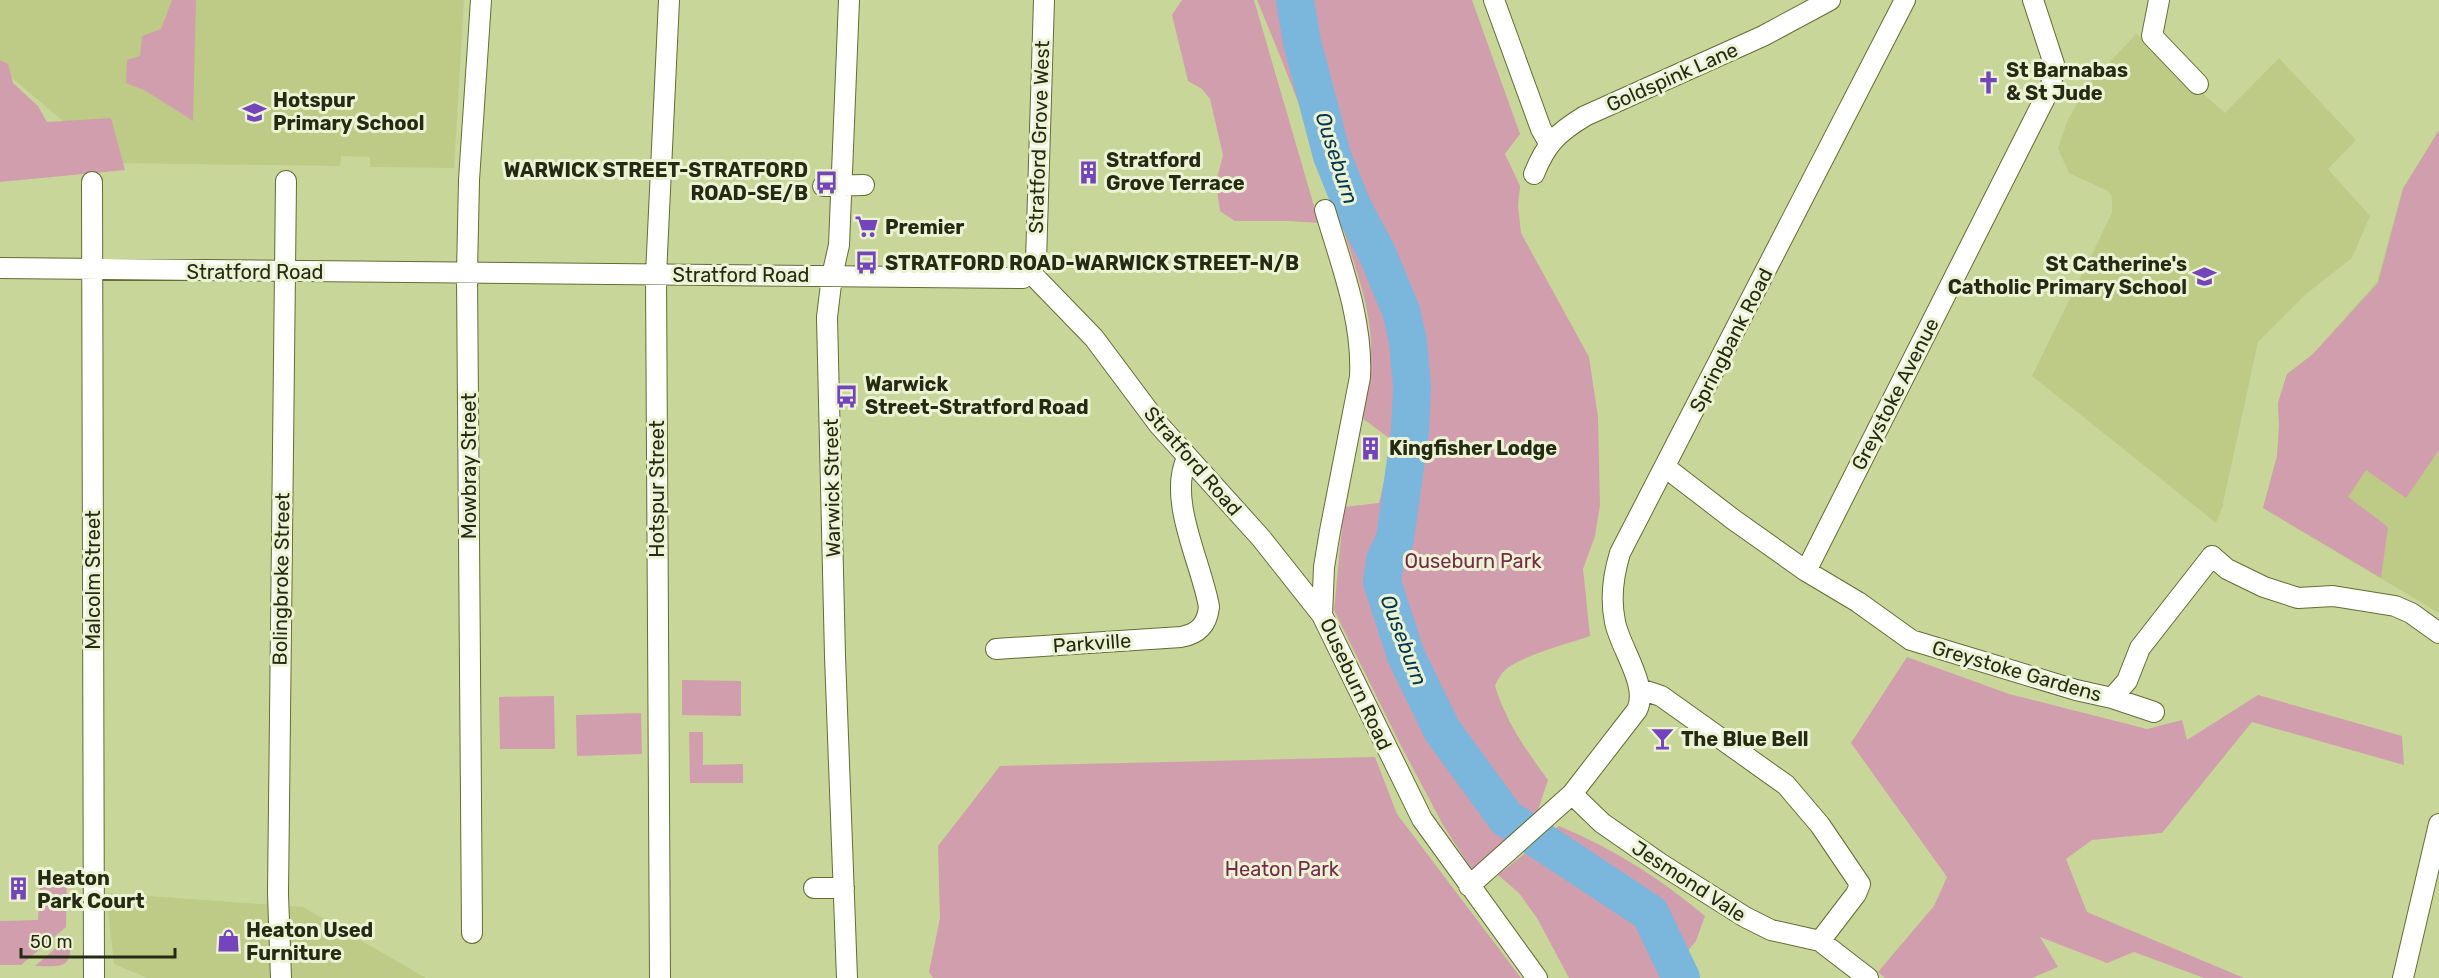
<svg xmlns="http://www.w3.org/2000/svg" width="2439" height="978" font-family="Rubik,sans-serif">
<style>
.built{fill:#bdcb87}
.green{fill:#d19eae}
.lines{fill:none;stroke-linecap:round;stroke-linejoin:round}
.river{stroke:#7bb6dc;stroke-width:38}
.street-casing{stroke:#636d34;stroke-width:22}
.street{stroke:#fff;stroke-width:20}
.labels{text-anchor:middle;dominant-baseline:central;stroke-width:6;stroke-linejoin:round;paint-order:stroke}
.poi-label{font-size:20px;font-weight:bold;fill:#252a12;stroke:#ecf3d5;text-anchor:start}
.street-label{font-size:20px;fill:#252a12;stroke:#ecf3d5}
.park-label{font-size:20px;fill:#762948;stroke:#ecf3d5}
.water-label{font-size:21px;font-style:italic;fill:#03364f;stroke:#ecf3d5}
</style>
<rect width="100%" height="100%" fill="#c9d699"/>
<path class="built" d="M0,0H464L454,168L370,167V157L341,156L340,166L113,163L0,68Z
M2136,34L2225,113L2279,58L2356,140L2328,169L2370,216L2352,258L2306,294L2258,342L2222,508L2216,523L2032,376L2112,213V197L2108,191L2069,173L2058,149L2067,122L2086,87Z
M2439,130V613L2263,508L2277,456L2279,426L2278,403L2287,374L2313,354L2377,282L2403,188Z
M106,893L303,907L426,978H148L114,964Z"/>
<path class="green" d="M172,0H196L193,121L146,91L126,83L127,60L140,56L142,36L161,29Z
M1182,0H1254L1319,223L1289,221H1235L1220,211L1216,183L1223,155L1210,99L1202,89L1188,81L1172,15Z
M1257,0H1472L1520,134L1505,154L1520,186L1518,206L1521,233L1589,357L1598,417L1600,505L1595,536L1583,569L1590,636C1567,644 1528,654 1509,667C1502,671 1498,679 1495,686C1506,722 1526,750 1548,780L1538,810L1472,870L1443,825L1399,742L1334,610L1344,507L1379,503L1393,441L1362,418C1366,393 1372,367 1371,341C1369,305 1356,269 1345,235C1320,155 1289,77 1257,0Z
M0,60L8,64L13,83L38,106L47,122L111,118L125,170L0,182Z
M2439,130V450L2406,498L2366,470L2348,497L2388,527L2381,578L2263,508L2277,456L2279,426L2278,403L2287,374L2313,354L2378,283L2403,189Z
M1907,657L2009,694L2147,729L2182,720L2187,740L2258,695L2402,736L2404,765L2252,722L2162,833L2092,840L2066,859L2087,912L2244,978H2204L2134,952L2107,963L2040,937L2058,967L2032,978H1885L1878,972L1934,906L1947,877L1851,743Z
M682,680L741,681V716L682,715Z
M554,696L555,749H500L499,697Z
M641,713L642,754L577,756L576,715Z
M689,732H703V765L743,764V783H690Z
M1375,757L1397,814L1521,978H933L929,972L940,918L938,846L1000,766Z
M1559,826C1613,848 1661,879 1705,916L1696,941L1665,978H1569L1537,918L1519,893L1498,875Z
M40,881H67L66,927L21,965H0V921L38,920Z
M71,935C71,968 67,967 35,966Z"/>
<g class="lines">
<path class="river" d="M1295,0L1302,42L1332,156L1353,208L1377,253L1401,311L1408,341L1412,387L1410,431L1395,539L1385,560L1382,582L1406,656L1442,730L1506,818L1650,913L1681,978"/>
<defs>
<path id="street" d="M1494,0L1541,129L1549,143
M2159,0L2152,36L2198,84
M1534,174C1546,144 1557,133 1585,116L1763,36L1830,0
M92,182L94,978
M823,186L864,185
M0,268L1023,278L1031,273
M1031,273L1094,338L1159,425L1261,538L1322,615L1422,819L1537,978
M1031,273L1036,261L1044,0
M1665,467L1734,520L1806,571L1858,602L1911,640L2076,690L2112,698L2127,681L2140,648L2212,556L2227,569L2264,587L2298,598L2333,596L2395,606L2411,613L2439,633
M1806,571L2051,86L2054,64L2033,0
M1322,615L1324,567L1330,531L1360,377C1363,320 1341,264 1325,210
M996,649L1181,637C1198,634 1207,625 1209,607C1202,564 1167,500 1187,458
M1640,689L1661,696L1786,785L1820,825L1860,884L1856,894L1820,941
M2112,698L2154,712
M1572,794L1602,823L1661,864L1745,917L1771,930L1820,941L1868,978
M1469,886L1572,794L1637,710C1649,685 1620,648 1615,622C1610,598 1613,576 1620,553L1905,0
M814,888H844
M472,933L467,273L469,180L481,0
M281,978L278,894L286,181
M660,978L656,275L669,0
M847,978L835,656L827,317L832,276L839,245L849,0
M2403,978L2439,824"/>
</defs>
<use href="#street" class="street-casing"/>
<use href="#street" class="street"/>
</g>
<defs>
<symbol id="church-bare" viewBox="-9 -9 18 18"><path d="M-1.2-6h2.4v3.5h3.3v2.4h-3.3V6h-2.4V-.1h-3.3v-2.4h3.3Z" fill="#7444bb" stroke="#ecf3d5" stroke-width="2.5" paint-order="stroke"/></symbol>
<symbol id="school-bare" viewBox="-9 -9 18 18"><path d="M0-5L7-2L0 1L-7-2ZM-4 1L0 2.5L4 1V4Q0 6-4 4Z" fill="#7444bb" stroke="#ecf3d5" stroke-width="2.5" paint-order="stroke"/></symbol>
<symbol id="building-bare" viewBox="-9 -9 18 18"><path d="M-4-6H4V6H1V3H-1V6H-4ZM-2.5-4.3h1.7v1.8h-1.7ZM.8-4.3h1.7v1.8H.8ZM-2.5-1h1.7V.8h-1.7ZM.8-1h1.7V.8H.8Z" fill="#7444bb" stroke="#ecf3d5" stroke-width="2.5" paint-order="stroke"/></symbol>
<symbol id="bus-bare" viewBox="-9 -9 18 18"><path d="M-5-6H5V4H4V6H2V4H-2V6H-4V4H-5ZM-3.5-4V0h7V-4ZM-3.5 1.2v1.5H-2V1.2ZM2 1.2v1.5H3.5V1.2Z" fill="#7444bb" stroke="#ecf3d5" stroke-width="2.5" paint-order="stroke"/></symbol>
<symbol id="supermarket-bare" viewBox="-9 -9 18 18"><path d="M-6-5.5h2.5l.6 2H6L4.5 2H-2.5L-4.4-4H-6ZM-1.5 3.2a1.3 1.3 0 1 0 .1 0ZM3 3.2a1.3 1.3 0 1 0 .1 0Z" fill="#7444bb" stroke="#ecf3d5" stroke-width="2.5" paint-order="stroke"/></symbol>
<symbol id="bar-bare" viewBox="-9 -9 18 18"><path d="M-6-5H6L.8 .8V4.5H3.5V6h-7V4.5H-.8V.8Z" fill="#7444bb" stroke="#ecf3d5" stroke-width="2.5" paint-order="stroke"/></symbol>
<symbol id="shop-bare" viewBox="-9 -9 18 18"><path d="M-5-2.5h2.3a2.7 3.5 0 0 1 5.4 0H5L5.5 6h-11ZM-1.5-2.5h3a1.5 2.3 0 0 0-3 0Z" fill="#7444bb" stroke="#ecf3d5" stroke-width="2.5" paint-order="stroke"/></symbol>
</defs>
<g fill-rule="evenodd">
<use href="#church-bare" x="1972" y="66" width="33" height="33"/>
<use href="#school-bare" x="238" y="96" width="33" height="33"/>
<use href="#building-bare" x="1072" y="156" width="33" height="33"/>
<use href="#bus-bare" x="810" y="166" width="33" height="33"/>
<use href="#supermarket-bare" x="850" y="210" width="33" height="33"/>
<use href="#bus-bare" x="850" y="246" width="33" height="33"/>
<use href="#school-bare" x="2188" y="260" width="33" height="33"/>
<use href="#bus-bare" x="830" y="380" width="33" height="33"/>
<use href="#building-bare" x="1354" y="432" width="33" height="33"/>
<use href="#bar-bare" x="1646" y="722" width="33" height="33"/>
<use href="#building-bare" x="2" y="872" width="33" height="33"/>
<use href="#shop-bare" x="212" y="924" width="33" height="33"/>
</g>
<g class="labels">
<g class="poi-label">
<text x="2006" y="70">St Barnabas<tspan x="2006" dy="23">&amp; St Jude</tspan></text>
<text x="273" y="100">Hotspur<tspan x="273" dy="23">Primary School</tspan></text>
<text x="1106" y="160">Stratford<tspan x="1106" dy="23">Grove Terrace</tspan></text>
<text x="808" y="170" text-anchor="end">WARWICK STREET-STRATFORD<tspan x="808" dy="23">ROAD-SE/B</tspan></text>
<text x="885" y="227">Premier</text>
<text x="885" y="263">STRATFORD ROAD-WARWICK STREET-N/B</text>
<text x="2187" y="264" text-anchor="end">St Catherine's<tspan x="2187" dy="23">Catholic Primary School</tspan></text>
<text x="865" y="384">Warwick<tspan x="865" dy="23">Street-Stratford Road</tspan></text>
<text x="1389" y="448">Kingfisher Lodge</text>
<text x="1681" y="739">The Blue Bell</text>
<text x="37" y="878">Heaton<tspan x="37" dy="23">Park Court</tspan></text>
<text x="246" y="930">Heaton Used<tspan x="246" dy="23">Furniture</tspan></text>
</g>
<g class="street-label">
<text transform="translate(1672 77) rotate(-24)">Goldspink Lane</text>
<text transform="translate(1039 137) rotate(-88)">Stratford Grove West</text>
<text x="255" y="272">Stratford Road</text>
<text x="741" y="275">Stratford Road</text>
<text transform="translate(1731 340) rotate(-63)">Springbank Road</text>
<text transform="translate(1895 394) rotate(-63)">Greystoke Avenue</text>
<text transform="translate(1193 461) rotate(49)">Stratford Road</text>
<text transform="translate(469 466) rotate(-90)">Mowbray Street</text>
<text transform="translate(832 488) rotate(-91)">Warwick Street</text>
<text transform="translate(657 489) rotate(-90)">Hotspur Street</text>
<text transform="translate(281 579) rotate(-89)">Bolingbroke Street</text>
<text transform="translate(93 580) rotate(-90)">Malcolm Street</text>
<text transform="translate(1092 643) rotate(-4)">Parkville</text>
<text transform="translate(2017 671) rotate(16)">Greystoke Gardens</text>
<text transform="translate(1356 684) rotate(65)">Ouseburn Road</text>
<text transform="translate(1689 881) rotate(33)">Jesmond Vale</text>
</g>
<g class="park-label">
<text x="1473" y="561">Ouseburn Park</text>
<text x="1282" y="869">Heaton Park</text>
</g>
<g class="water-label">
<text transform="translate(1337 158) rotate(72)">Ouseburn</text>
<text transform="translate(1404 640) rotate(69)">Ouseburn</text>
</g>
</g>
<path d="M21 948v9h154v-9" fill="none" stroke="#252a12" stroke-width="3"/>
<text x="30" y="948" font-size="18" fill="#252a12" stroke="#ecf3d5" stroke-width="4.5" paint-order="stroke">50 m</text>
</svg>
